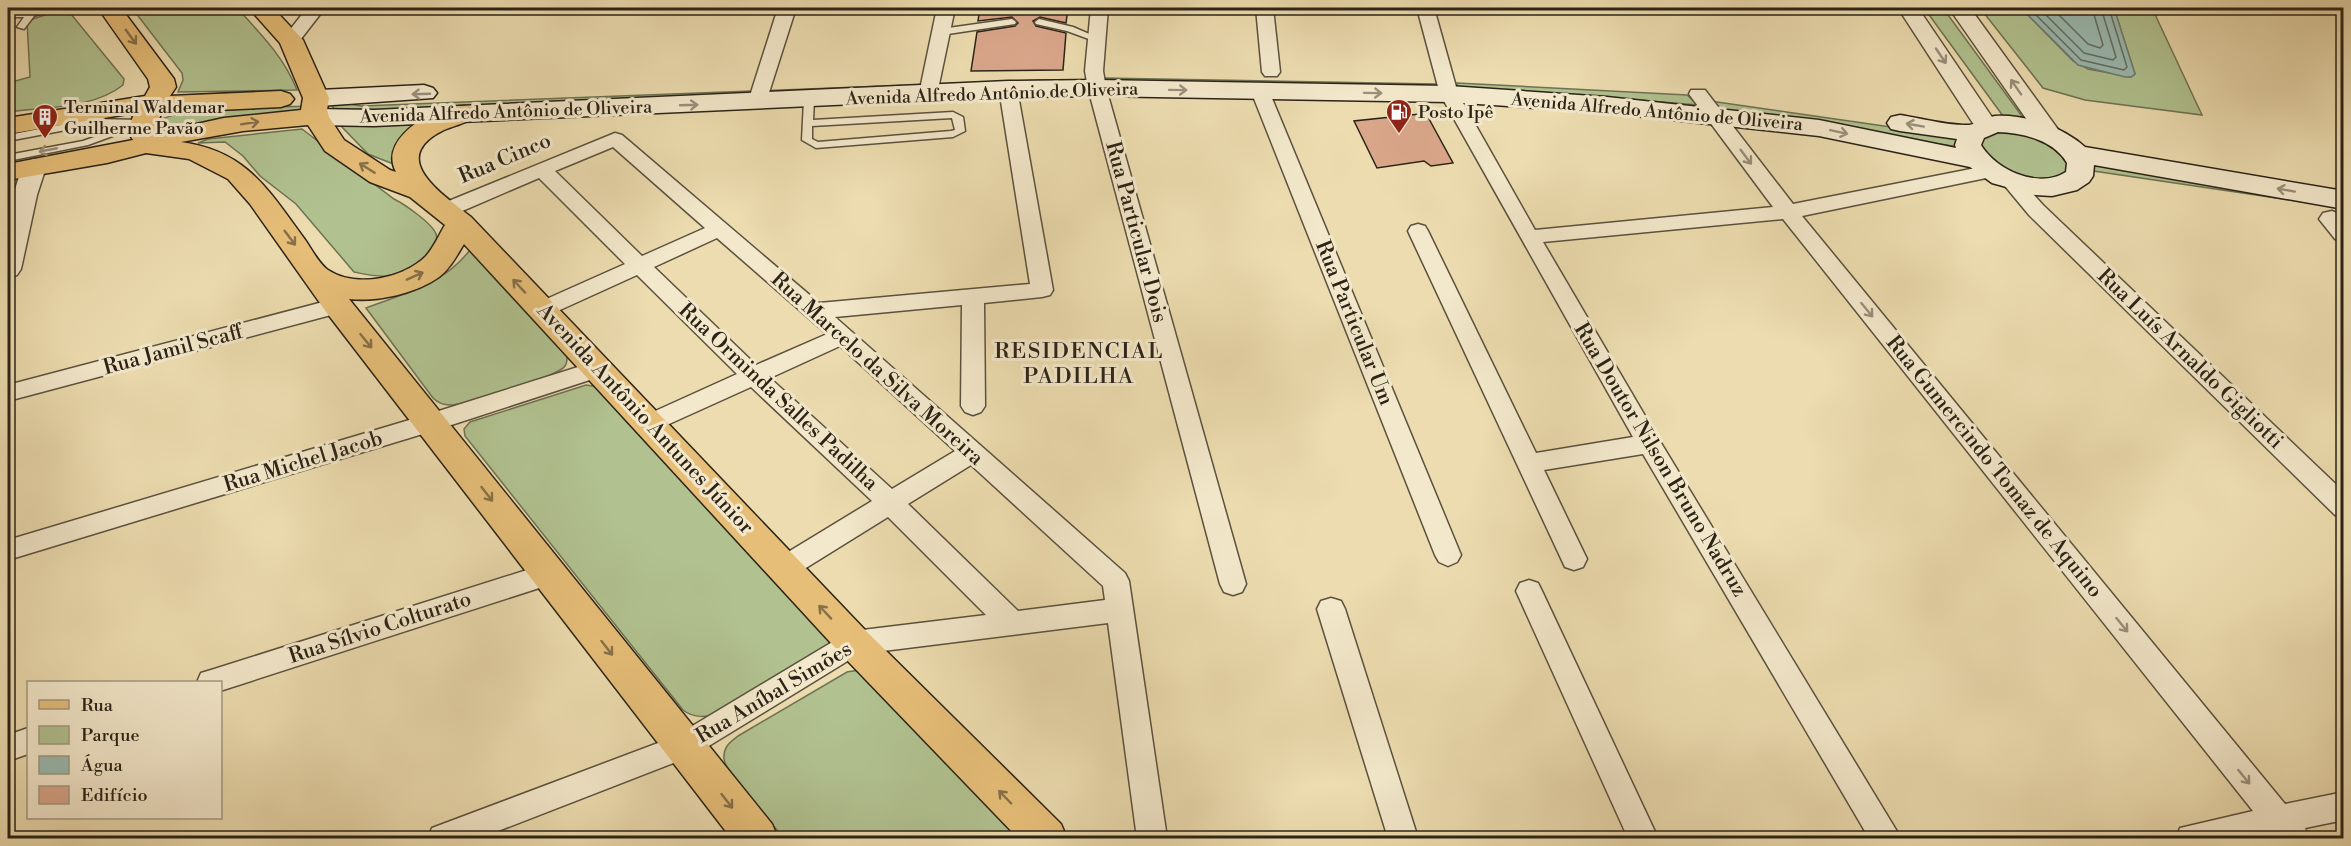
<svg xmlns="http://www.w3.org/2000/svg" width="2351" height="846" font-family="'Libre Bodoni',serif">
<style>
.green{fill:#b1c290;stroke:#6e7254;stroke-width:1.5}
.water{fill:#9abab1;stroke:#6e7e73;stroke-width:1.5}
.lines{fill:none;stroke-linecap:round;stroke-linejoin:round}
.shore{stroke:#626e64;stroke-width:1.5}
.building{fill:#d9a68a;stroke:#2b2317;stroke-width:1.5}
.service-casing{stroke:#5b513d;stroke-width:3}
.minor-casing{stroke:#5b513d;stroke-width:3}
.tertiary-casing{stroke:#5b513d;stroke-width:3}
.secondary-casing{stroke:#2b2317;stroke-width:3}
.primary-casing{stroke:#2b2317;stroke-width:3}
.service{fill:#f3e8cb;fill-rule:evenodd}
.minor{fill:#f3e8cb;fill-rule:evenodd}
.tertiary{fill:#f3e8cb;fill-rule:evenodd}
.secondary{fill:#f3e8cb;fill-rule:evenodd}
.primary{fill:#e6be78;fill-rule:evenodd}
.oneway{stroke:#887048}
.oneway2{stroke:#998f7a}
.labels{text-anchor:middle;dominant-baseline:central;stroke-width:6;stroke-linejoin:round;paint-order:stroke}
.far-street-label{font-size:18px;fill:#2b2317;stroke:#f3e8cb}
.far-poi-label{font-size:18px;fill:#2b2317;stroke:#f3e8cb;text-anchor:start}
.street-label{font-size:21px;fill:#2b2317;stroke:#f3e8cb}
.neighbourhood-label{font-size:22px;letter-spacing:1.5px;fill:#2b2317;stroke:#f3e8cb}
</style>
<rect width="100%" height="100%" fill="#ecdcaf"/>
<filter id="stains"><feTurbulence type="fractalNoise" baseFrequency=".00333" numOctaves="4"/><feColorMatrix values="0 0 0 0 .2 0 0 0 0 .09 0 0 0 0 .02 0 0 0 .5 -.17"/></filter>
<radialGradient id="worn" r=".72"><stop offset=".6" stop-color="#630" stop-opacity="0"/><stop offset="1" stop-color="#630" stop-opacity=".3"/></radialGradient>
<path class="green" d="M66,8L124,79L123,85C93,109 45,107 8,112V83L30,77L27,21Z
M132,8H237C260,33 284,57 297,90L178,92L183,80L182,73Z
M1924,8H1943L2024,119L2003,116Z
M1980,8H2021L2073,61L2088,69L2131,77L2135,74L2114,8H2152L2202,115L2085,100L2043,88Z
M1104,78L1436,84L1443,88L1101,81Z
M1040,80H1085L1083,84L334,114L332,101L361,106Z
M1457,83L1687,95L1698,105L1581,95L1457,91Z
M1710,101L1960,137L1959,147L1714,109Z
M309,106L306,112L167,130L152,129V123C193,103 263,108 309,106Z
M422,125L396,165L368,154L341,126Z
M302,129L394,199C404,204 432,223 436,234C442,253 402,274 386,276C376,277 364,274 354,272L296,204L260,176L243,156L225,142L198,143L208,139Z
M2000,129L2056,143L2072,169L2052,181L2016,176L1981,152L1980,139Z
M2086,161L2343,208L2087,170Z
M470,250L567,352C567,356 568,362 565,366C559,376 464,405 450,405C443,405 438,403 433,398L366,308C405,293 443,285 470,250Z
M586,385L599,387L831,636L829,644L822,651L720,713C707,717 694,719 683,710L465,436L464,429L470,422Z
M859,670L868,675L1022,838H784C772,824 725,773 724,759C723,747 730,742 738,736L847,672Z"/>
<path class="water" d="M2021,8H2114L2135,74L2131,77H2125L2078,65Z"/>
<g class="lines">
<path class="shore" d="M2029,8L2081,60L2124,70L2127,67L2109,8
M2039,8L2084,53L2113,60L2116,57L2101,8
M2052,8L2088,44L2100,48L2103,45L2092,8"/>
</g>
<path class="building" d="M980,8H1068L1066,23L1040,17L1033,21L1036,26L1066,33L1063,70L971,71L977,32L1015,26L1018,23L1012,17L978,21Z
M1420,114L1428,117L1453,163L1431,166L1424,161L1377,168L1354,121Z"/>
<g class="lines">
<defs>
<path id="service" d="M45,8H57L34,16L24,29L17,27L24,17H8V13L31,11Z
M1012,19L1016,22L1015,24L941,35L937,32L941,29Z
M1039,19L1073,27L1101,39L1097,42L1067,31L1036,24L1035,22Z
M809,97L814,100L813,120L953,112L963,117L965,131L953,137L816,148L802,140L804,100ZM952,118L955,130L951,131L818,142L812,139V126Z
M92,119L143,120L148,123L88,145L8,161V155L83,141L126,126L92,125L8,141V135Z"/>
<path id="minor" d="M307,8H325L297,44H285L282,40Z
M778,8H796L766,102L764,106H750L748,102Z
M937,8H955L937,94L935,98H921L919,94Z
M1091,8H1108L1103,71L1106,88L1246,584L1242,592L1233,595L1224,592L1220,584L1088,88L1085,71Z
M1256,8H1273L1280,72L1277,76H1265L1262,72Z
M1417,8H1434L1458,94L1535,230L1773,207L1689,94L1691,90H1705L1793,204L1991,165L1998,167L2001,171L1998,175L1991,177L1802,216L2285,804L2344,792V820L2305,828L2309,838H2275L2273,835L2258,838H2176L2180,828L2253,811L1783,219L1543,242L1658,438L1901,838H1869L1643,454L1544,470L1587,559L1583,567L1574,570L1565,567L1408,231L1411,226L1418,224L1425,226L1428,231L1536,453L1633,437L1440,94Z
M1008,83L1015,85L1017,89L1053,290L1050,295L1042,297L984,303L985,406L981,412L973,415L965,412L961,406L962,305L835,317L1125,573L1129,581L1167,838H1137L1108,623L859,654L694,755L480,838H428L432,828L674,737L844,635L854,631L986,615L888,517L793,576L784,579L775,576L771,568L775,560L872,501L751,387L658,429L650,432L642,429L638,423L642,417L737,374L637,275L549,315L541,318L533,315L530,310L533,305L625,264L539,178L453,215L446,217L439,215L436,210L439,205L615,133L622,135L819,303L1030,284L999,89L1001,85ZM613,147L705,228L642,256L555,171ZM717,238L827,334L756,365L654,267ZM840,346L955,451L892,489L770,378ZM971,465L1103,586L1105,600L1018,611L908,504Z
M1260,85L1267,87L1269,91L1461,555L1457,562L1448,566L1439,562L1435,555L1251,91L1253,87Z
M2010,174L2017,176L2043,205L2344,492V518L2335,515L2029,215L2000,180L2003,176Z
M338,298L346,301L349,306L346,311L8,401V385Z
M597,361L605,363L609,369L605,375L439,429L8,560V540L426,415Z
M549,563L558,566L562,574L558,582L220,691V682H197L201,673L211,670Z
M1529,580L1538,583L1542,591L1658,838H1628L1516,591L1520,583Z
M1331,598L1341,601L1345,609L1418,838H1388L1317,609L1321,601Z
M28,728V754L8,761V735Z"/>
<path id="tertiary" d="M1898,8H1918L1998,126L1994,131L1986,133L1978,131Z
M1949,8H1970L2062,135L2059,140L2050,142L2041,140Z
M34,159L43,162L46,167L37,195L21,269L17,275L8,278V212L22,167L25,162Z
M2332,211L2344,216V241L2335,239L2319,219L2323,213Z"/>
<path id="secondary" d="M1097,80L1449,86L1607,97L1819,120L1956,148L1955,145L1957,139L1900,131L1891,129L1887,123L1891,117L1900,115C1920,118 1949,126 1969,125C1978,124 1986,117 1995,116C2025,114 2063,127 2085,147L2344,191V209L2094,165L2093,176L2089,182L2077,190L2052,196L2035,195L1992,183L1970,167L1819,136L1607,113L1449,102L1097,96L1008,97L374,126L316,125L307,123L303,117L307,111L316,109L374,110L1008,81ZM1998,132C2023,133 2054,140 2067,163L2066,172C2039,189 1997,171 1981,145L1984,138Z
M424,85L433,88L437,93L433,98L319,106L310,103L306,98L310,93L319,90Z"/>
<path id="primary" d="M98,8H121L174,79L176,87L170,96L281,91L290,94L294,99L290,104L281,107L175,112L162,110L155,133L224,118L301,110L303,98L280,43L249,8H273L303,40L329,98L327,110L329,117L344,140L390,170L396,172C376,136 444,100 473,107L477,113C470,123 455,125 444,130C386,158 442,194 471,217L867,632L1061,824L1067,838H1018L841,654L464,244C457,255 450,269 439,277C415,294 377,302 349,299L772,824L778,838H731L327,313L250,204L228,179L189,159L146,153L107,163L8,180V164L133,140L128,132L134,113L8,134V118L145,96L150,87L148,79ZM308,125L325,151L370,182L410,197L445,225C439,235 434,247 426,256C403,279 355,288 328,270C318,263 310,246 303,237C267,188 246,151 181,142L243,131Z"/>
</defs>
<use href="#service" class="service-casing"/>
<use href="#minor" class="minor-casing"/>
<use href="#tertiary" class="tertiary-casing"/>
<use href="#secondary" class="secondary-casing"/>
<use href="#primary" class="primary-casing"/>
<use href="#service" class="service"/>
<use href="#minor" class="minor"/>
<use href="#tertiary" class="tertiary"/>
<use href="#secondary" class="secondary"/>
<use href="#primary" class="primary"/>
</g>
<defs><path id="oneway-shaft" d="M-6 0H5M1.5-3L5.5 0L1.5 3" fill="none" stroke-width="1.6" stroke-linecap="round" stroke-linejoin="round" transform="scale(1.5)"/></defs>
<g class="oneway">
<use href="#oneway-shaft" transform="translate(131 37) rotate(54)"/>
<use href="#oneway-shaft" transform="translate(250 123) rotate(-9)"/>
<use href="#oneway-shaft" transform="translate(367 168) rotate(-148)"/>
<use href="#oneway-shaft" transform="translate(290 238) rotate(53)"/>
<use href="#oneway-shaft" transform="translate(415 276) rotate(-24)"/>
<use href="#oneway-shaft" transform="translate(519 286) rotate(-133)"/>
<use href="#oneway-shaft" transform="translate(366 341) rotate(51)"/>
<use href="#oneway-shaft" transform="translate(487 494) rotate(52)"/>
<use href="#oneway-shaft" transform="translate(825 612) rotate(-133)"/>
<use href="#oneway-shaft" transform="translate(607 648) rotate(52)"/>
<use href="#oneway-shaft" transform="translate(1005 797) rotate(-134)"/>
<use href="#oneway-shaft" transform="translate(727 801) rotate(52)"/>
</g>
<g class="oneway2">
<use href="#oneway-shaft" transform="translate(1941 56) rotate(56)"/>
<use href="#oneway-shaft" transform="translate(2016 87) rotate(-125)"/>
<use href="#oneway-shaft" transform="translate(1178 90) rotate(1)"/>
<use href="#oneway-shaft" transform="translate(1373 93) rotate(1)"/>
<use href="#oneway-shaft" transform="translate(421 94) rotate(178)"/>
<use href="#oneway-shaft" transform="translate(689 105) rotate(-2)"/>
<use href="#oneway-shaft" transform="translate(1915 125) rotate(-170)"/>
<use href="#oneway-shaft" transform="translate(1839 132) rotate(12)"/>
<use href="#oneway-shaft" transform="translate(48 150) rotate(169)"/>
<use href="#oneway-shaft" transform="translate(1746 157) rotate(53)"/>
<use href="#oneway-shaft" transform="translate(2286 190) rotate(-170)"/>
<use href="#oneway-shaft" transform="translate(1867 310) rotate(51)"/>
<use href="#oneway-shaft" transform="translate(2122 625) rotate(51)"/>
<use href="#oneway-shaft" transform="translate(2244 777) rotate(51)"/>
</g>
<defs>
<symbol id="fuel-pin" viewBox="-11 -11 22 30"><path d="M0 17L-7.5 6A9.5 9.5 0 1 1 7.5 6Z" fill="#8f2418" stroke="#f3e8cb"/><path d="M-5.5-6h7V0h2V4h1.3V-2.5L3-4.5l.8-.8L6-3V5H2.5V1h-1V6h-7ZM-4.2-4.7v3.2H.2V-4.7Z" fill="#fff"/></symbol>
<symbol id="building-pin" viewBox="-11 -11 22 30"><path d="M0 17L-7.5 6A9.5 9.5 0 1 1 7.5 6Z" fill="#8f2418" stroke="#f3e8cb"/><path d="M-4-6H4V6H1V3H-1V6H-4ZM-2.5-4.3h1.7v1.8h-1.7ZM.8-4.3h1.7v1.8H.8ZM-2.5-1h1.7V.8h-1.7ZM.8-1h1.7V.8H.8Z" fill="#fff"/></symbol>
</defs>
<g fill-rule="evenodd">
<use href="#fuel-pin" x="1384" y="97" width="30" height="40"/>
<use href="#building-pin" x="30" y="102" width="30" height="40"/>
</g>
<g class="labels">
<g class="far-street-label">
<text transform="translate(992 94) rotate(-2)">Avenida Alfredo Antônio de Oliveira</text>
<text transform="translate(506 112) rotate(-2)">Avenida Alfredo Antônio de Oliveira</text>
<text transform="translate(1657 112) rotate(5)">Avenida Alfredo Antônio de Oliveira</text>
</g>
<g class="far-poi-label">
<text x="64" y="107">Terminal Waldemar<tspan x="64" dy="21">Guilherme Pavão</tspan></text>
<text x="1418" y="112">Posto Ipê</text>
</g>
<g class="street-label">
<text transform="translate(505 159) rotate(-23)">Rua Cinco</text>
<text transform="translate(1136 232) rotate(75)">Rua Particular Dois</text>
<text transform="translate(1354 323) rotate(68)">Rua Particular Um</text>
<text transform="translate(173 350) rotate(-15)">Rua Jamil Scaff</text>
<text transform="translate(2190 359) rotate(44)">Rua Luís Arnaldo Gigliotti</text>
<text transform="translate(877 369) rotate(42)">Rua Marcelo da Silva Moreira</text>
<text transform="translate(778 397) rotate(43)">Rua Orminda Salles Padilha</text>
<text transform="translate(645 419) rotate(47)">Avenida Antônio Antunes Júnior</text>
<text transform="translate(1660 460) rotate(59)">Rua Doutor Nilson Bruno Nadruz</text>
<text transform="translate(303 462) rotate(-17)">Rua Michel Jacob</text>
<text transform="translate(1994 467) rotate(51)">Rua Gumercindo Tomaz de Aquino</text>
<text transform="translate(380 628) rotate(-18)">Rua Sílvio Colturato</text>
<text transform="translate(774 693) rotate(-31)">Rua Aníbal Simões</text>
</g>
<g class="neighbourhood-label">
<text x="1079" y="351">RESIDENCIAL<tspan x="1079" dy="25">PADILHA</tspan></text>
</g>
</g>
<rect width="2351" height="846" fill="none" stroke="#ecdcaf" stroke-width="30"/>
<rect x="9" y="9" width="2333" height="828" fill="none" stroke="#2b2317" stroke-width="3"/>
<rect x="15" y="15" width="2321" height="816" fill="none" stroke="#2b2317" stroke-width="1.5"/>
<rect x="27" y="681" width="195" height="138" fill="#f3e8cb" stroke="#a39983" stroke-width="1.5"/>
<rect x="39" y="700" width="30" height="9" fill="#e6be78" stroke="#a39983" stroke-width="1.5"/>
<text x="81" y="711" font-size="18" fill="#2b2317">Rua</text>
<rect x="39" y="726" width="30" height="18" fill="#b1c290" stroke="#a39983" stroke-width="1.5"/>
<text x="81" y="741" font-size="18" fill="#2b2317">Parque</text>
<rect x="39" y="756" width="30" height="18" fill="#9abab1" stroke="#a39983" stroke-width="1.5"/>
<text x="81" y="771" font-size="18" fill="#2b2317">Água</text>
<rect x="39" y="786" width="30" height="18" fill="#d9a68a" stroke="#a39983" stroke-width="1.5"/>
<text x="81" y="801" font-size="18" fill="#2b2317">Edifício</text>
<rect width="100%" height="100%" filter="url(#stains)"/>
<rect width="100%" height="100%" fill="url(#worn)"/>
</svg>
